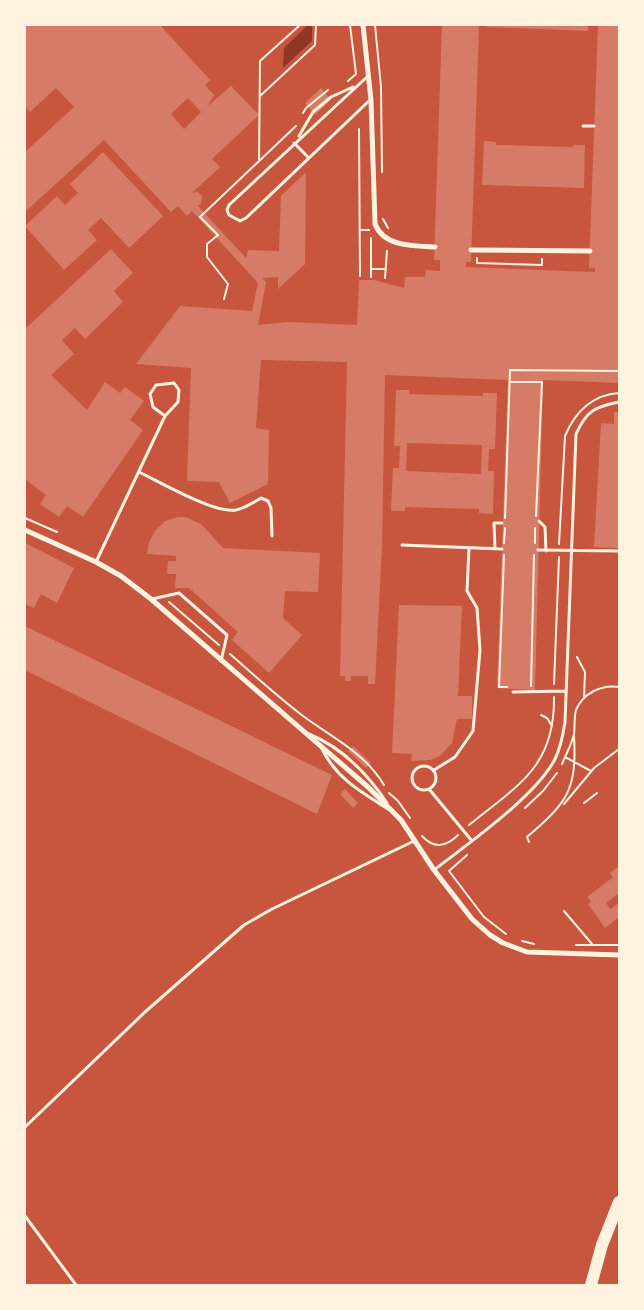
<svg xmlns="http://www.w3.org/2000/svg" width="644" height="1310" font-family="'DejaVu Sans',sans-serif">
<style>
.water{fill:#8f3625}
.building{fill:#d67c66;fill-rule:evenodd}
.lines{fill:none;stroke-linecap:round;stroke-linejoin:round}
.path{stroke:#fff3e0;stroke-width:2}
.service{stroke:#fff3e0;stroke-width:3}
.minor{stroke:#fff3e0;stroke-width:5}
.motorway{stroke:#fff3e0;stroke-width:12}
</style>
<rect width="100%" height="100%" fill="#c8553d"/>
<path class="water" d="M308,25H312V41L283,68L284,48Z"/>
<path class="building" d="M25,25H160L210,80L205,85L214,95L208,106L231,86L259,115L212,159L220,167L192,193L198,192L202,196L201,203L198,206L246,258L248,250L279,251L281,196L306,172L305,264L278,289V277L262,278L266,282L258,325L289,322L357,325L359,280H374L404,288L405,277H425L426,270L440,271V260H434L442,25H479L471,262H466V267L595,272V268H589L598,25H619V383L543,380L535,690L497,688L508,380L385,375L382,547L375,684H368V676H351V681H345V676H340L347,362L261,360L256,428L269,430L268,484L230,503L219,482L187,481L191,368L136,364L180,306L252,311L258,283L192,211L187,216L178,206L171,212L104,140L25,212V152L74,107L56,88L30,112L25,106ZM188,98L201,112L184,129L171,114Z
M487,25H588V31L487,27Z
M321,88L331,100L315,115L305,103Z
M484,141L496,142V145L573,147V145H585L584,188L482,185Z
M103,152L163,216L129,248L101,218L88,230L97,240L64,270L25,226L57,196L65,205L78,193L70,184Z
M111,249L133,273L114,291L123,302L85,339L75,328L62,340L74,354L51,375L87,410L105,382L120,393L125,387L144,401L130,420L143,430L83,517L67,506L59,517L40,504L46,495L25,479V329Z
M396,390H409V394L483,396V393H497L495,449H489L488,471H494L493,514L479,513V509L405,507V511H391L393,468H399L400,446H394ZM407,443L482,445L481,474L406,471Z
M614,412H619V548L594,547L601,423L614,424Z
M178,517H186L202,525L223,548L320,553L318,592L285,591L283,618L302,635L269,673L232,640L238,632L189,588H175L176,574H167L168,561H176V556L147,554L149,542L155,531L165,521Z
M25,543L74,568L57,603L41,594L34,608L25,604Z
M399,605L462,606L458,696H472V719H457L452,743L440,756L430,760L411,761L412,754L392,753Z
M25,626L332,775L317,814L25,670Z
M353,746L371,763L366,768L348,751Z
M345,789L358,803L353,808L340,794Z
M619,866V893L606,903L610,909L619,903V919L618,918L605,928L588,904L591,901L587,897L613,877L610,873Z"/>
<g class="lines">
<path class="path" d="M375,25L381,87L382,172
M348,81L356,74L350,25
M260,96L315,45L316,25
M303,113L306,108L328,90
M359,129L360,276
M259,160L260,61L300,25
M383,219L388,228
M360,230H369
M477,258V263L542,265V259
M372,269H386
M371,277V238
M385,278L387,251
M224,299L228,284L207,257V244L218,235L200,217L296,126
M510,382H542L536,516
M25,518L57,532
M505,518L510,370L619,371
M504,543L505,528
M535,543V528
M559,544L565,436C575,412 592,395 619,393
M504,555L499,687H507
M169,602L219,645
M230,654C254,675 278,697 303,716C333,738 364,752 384,785
M577,657L585,672L584,698
M554,684L559,557
M531,686L534,555
M541,715L547,718L552,726
M565,757L591,771
M562,764C566,754 572,744 574,734C575,726 574,717 576,710C583,693 602,684 619,687
M389,793L398,801L410,818
M584,803L597,793
M564,804L594,768L619,749
M525,808L543,791L557,773
M469,825C518,785 555,767 554,697
M422,836C434,849 446,847 458,835
M529,842L527,837C568,802 577,790 574,735
M467,855L449,871L484,917L506,934
M564,911L592,944
M522,941L534,944
M576,945H619"/>
<path class="service" d="M368,76L229,205L227,210L229,215L240,221L246,218L370,100
M583,126H594
M299,136L313,112L331,97L353,87
M294,143L309,158
M139,472C160,482 215,514 236,510C245,508 254,502 261,498L268,501L271,508L272,536
M539,521L545,527L546,551
M402,545L502,549
M495,549L494,523H502
M538,550L619,551
M96,562L165,416L178,402L179,390L174,383L156,385L150,394L153,407L165,416
M152,599L179,593L227,635L221,661
M513,692L566,691
M309,734C343,748 367,773 387,803
M322,749C337,779 361,792 388,809
M412 778a12 12 0 1 1 24 0a12 12 0 1 1-24 0Z
M434,770L455,757L473,731L480,650L477,608L467,591L469,548
M429,789L472,841
M434,870C469,843 536,796 555,759C561,747 563,735 565,722L576,434C587,410 595,407 619,402
M25,1127L145,1012L244,925L272,909L414,841
M25,1216L76,1285"/>
<path class="minor" d="M363,25L371,100L375,224C384,247 414,246 435,247
M471,250L590,251
M25,530L96,562L121,576L151,599L368,787L401,820L434,870L472,919L490,935L503,943L527,952L619,955"/>
<path class="motorway" d="M591,1285L602,1245L619,1202"/>
</g>
<rect width="644" height="1310" fill="none" stroke="#fff3e0" stroke-width="52"/>
</svg>
